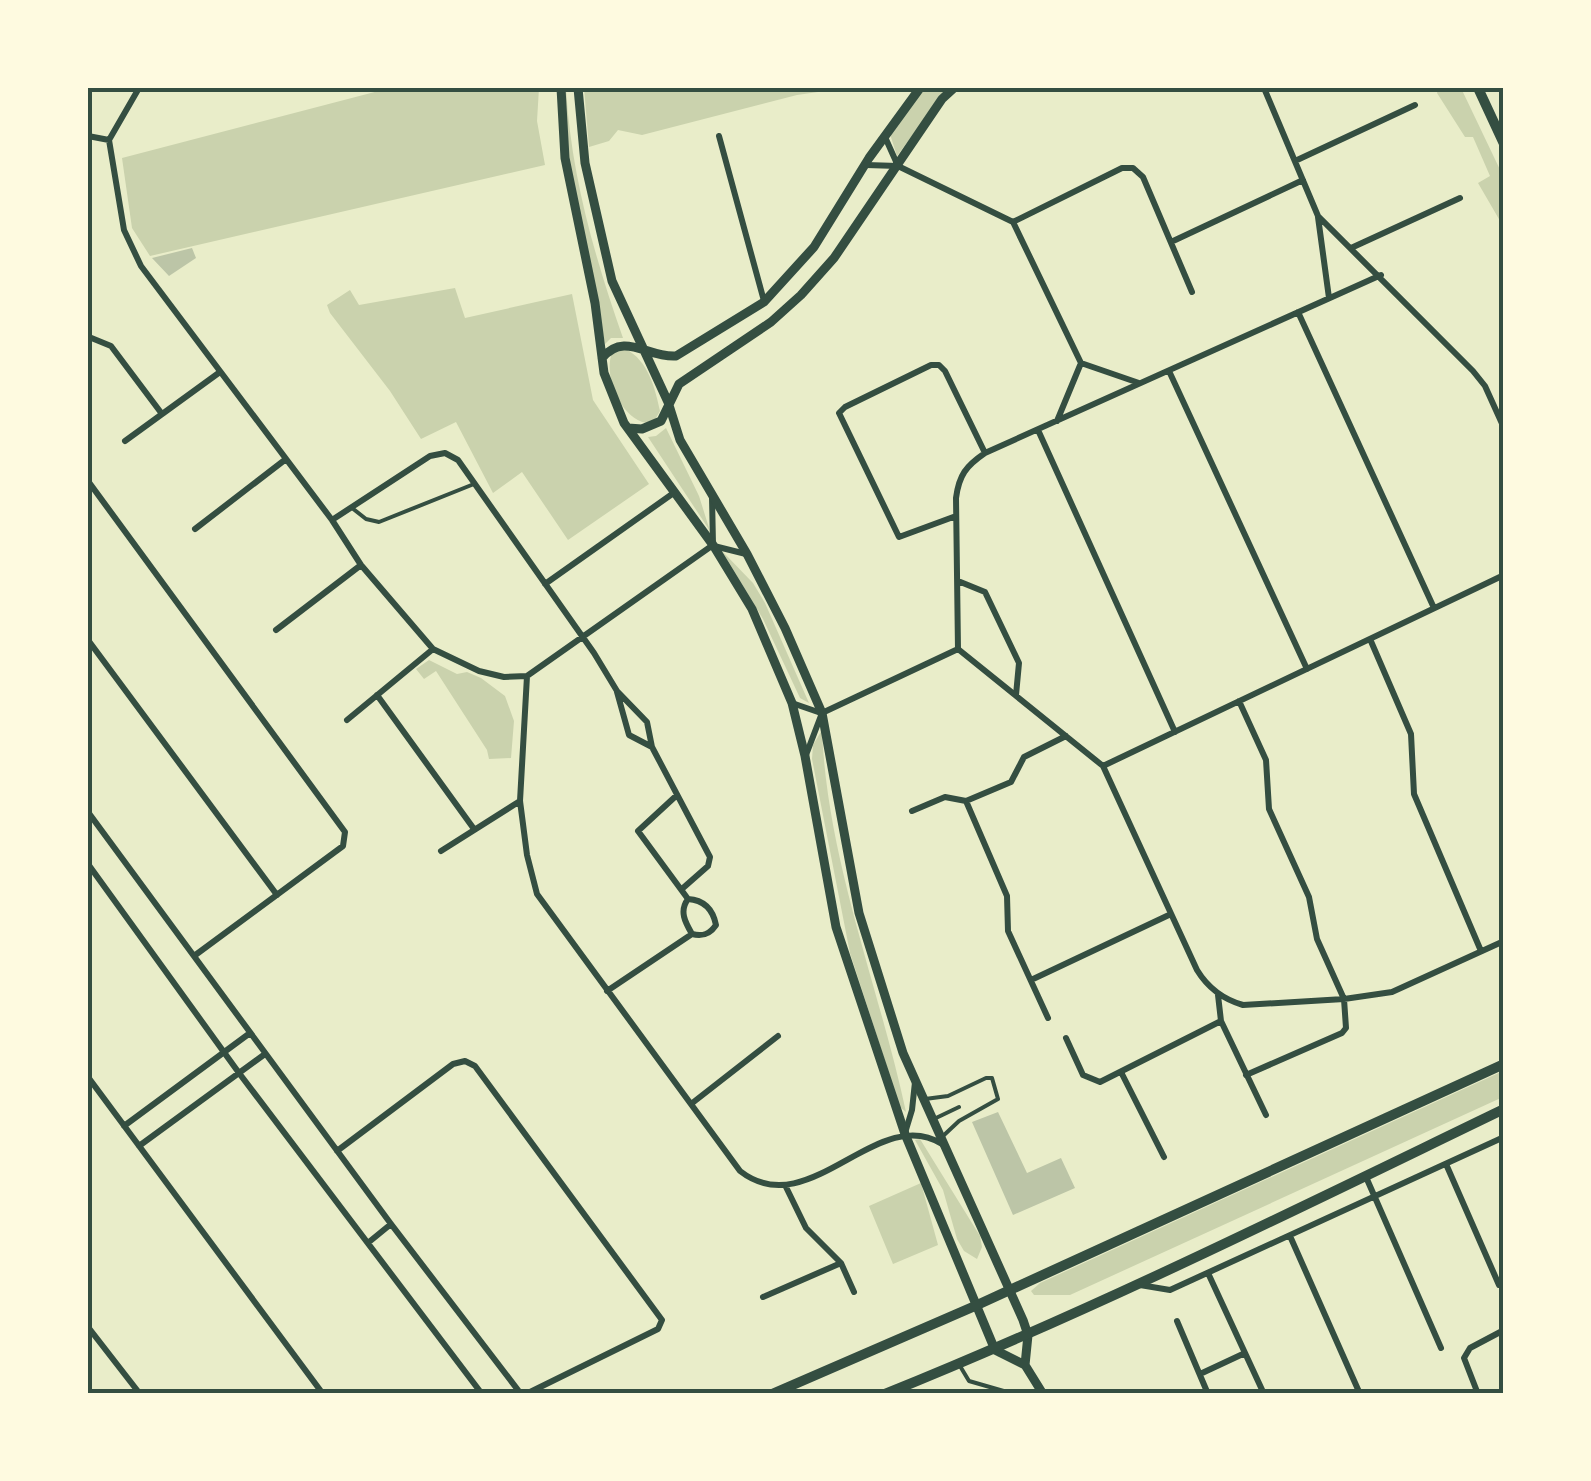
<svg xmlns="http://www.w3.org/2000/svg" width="1591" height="1481" font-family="'Nunito Sans',sans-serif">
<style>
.green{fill:#cad2ad}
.building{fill:#bcc5a7}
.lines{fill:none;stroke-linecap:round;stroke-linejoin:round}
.service{stroke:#344e41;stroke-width:4}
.minor{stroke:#344e41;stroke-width:6}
.tertiary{stroke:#344e41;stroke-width:9}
.secondary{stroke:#344e41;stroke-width:10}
.neatline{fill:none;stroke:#344e41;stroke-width:4}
</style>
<rect width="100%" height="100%" fill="#e9edc9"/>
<path class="green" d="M390,88H539L537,121L545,165L150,256L132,228L122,158Z
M563,88H566C571,175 594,255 623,338H611L605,344L568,157Z
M584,88H846L797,95L642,135L618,130L609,141L589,147Z
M925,88H947L897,156L890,134Z
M1438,88H1461L1503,176V226L1478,183L1490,176L1473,137H1465L1437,93Z
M455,288L465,318L572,294L593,400L649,484L568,540L522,472L493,493L456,422L421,439L390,391L330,313L327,305L350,290L359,305Z
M626,349C648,361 655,387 660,411L653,423C625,427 602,378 612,353Z
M666,428L699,496L710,531L648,437L656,436Z
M722,551L753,583L765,603L809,703L800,698L763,619Z
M429,660L457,674L467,672L481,678L505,696L514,721L511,758L489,759L487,750L436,671L424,679L416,669Z
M822,730C827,860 879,986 906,1112L900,1107L850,953L812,759L813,745Z
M1503,1071V1097L1070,1295H1034L1031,1291L1040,1283Z
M920,1139L980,1236L982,1247L977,1259L964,1251L957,1239L943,1190L915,1140Z
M921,1183L938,1245L893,1264L869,1206Z"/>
<path class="building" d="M192,248L196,258L169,276L152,258Z
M998,1112L1027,1173L1061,1158L1075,1188L1013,1215L972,1122Z"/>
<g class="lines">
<path class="service" d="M352,508L366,519L379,522L474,484
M925,1099L948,1096L986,1078H992L998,1099L959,1121L943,1136
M936,1118L959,1107
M960,1366L969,1381L1014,1394"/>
<path class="minor" d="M139,88L109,140L124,230L141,266L332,520L361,565L433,649L479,671L504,677L527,676L713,545
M1264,88L1318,216L1473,371L1485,386L1504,428
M88,136L109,140
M719,136L764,301
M885,137L898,166
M1295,161L1415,105
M866,165L898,166L1013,222L1081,363L1139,383
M1318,217L1329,298
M1013,222L1122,168H1133L1143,177L1192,292
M1171,242L1303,180
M1351,248L1460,198
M1381,275L985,453C966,466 959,475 956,498L958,649L1103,766L1197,970C1208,988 1222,999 1243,1005L1344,999L1392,992L1504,941
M1298,312L1434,608
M89,337L111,346L162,414
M1169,371L1307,669
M1057,421L1081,363
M1038,430L1175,732
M125,441L220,372
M88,481L345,832L343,846L194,956
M712,497L713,544
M956,516L899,537L839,413L845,407L931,365H939L945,371L985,453
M332,520L430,456L445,453L458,460L594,653L617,691L647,722L652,747L710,857L708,866L683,888
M195,529L286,459
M714,546L746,554
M958,581L985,592L1019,663L1016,695
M545,584L675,492
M276,630L361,565
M1370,639L1411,734L1414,794L1481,951
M88,640L277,895
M527,676L520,801L527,855L537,894L740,1171C809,1225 877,1103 942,1144
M617,692L629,735L652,747
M377,695L474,829
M1239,701L1266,760L1269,809L1309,897L1317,939L1344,999L1346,1028L1342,1033L1246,1075
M792,703L821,713
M347,720L433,649
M806,755L822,713L958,649
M1103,766L1504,575
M677,795L638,831L688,899C679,911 685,922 692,934
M966,801L1007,896L1008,931L1048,1018
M912,811L945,797L966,801L1011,782L1024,757L1066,736
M88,812L391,1224L521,1394
M441,851L520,801
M88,864L239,1073L482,1394
M1031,980L1171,914
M607,991L692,934C703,937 710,934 716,925C713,910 704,900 688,899
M1218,995L1221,1021L1266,1115
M1066,1038L1083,1075L1100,1082L1221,1021
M1121,1072L1164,1157
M88,1077L323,1394
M691,1104L778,1036
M124,1126L250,1033
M905,1133L912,1110L915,1082
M139,1146L265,1054
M337,1151L453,1064L465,1061L475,1066L662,1320L658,1329L526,1394
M1446,1164L1499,1285
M1366,1177L1441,1348
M786,1187L806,1228L841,1263L854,1292
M1290,1236L1360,1394
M369,1242L391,1224
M1208,1273L1264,1394
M1140,1285L1170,1290L1504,1137
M763,1297L841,1263
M1177,1321L1208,1394
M88,1327L140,1394
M1200,1374L1245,1353
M1478,1394L1464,1358L1470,1348L1504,1330"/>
<path class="tertiary" d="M561,88L565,158L595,303L604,373L624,423L713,545L752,609L792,703L805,756L836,927L905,1134L995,1350L1025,1365L1043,1394
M578,88L585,163L612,281L668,402L680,440L747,554L785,628L822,713L859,913L903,1053L1023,1320L1028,1335L1025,1365
M602,358C625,331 647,358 676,356L764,302L814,247L869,158L920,88
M628,428L642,429L661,421L679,384L771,322L801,295L834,258L942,99L954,88"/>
<path class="secondary" d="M1478,88L1504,144
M772,1394L975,1306L1504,1064
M885,1394C1096,1309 1299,1208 1504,1109"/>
</g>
<rect width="1591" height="1481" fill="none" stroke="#fefae0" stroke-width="180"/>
<rect x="90" y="90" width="1411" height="1301" class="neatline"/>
</svg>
